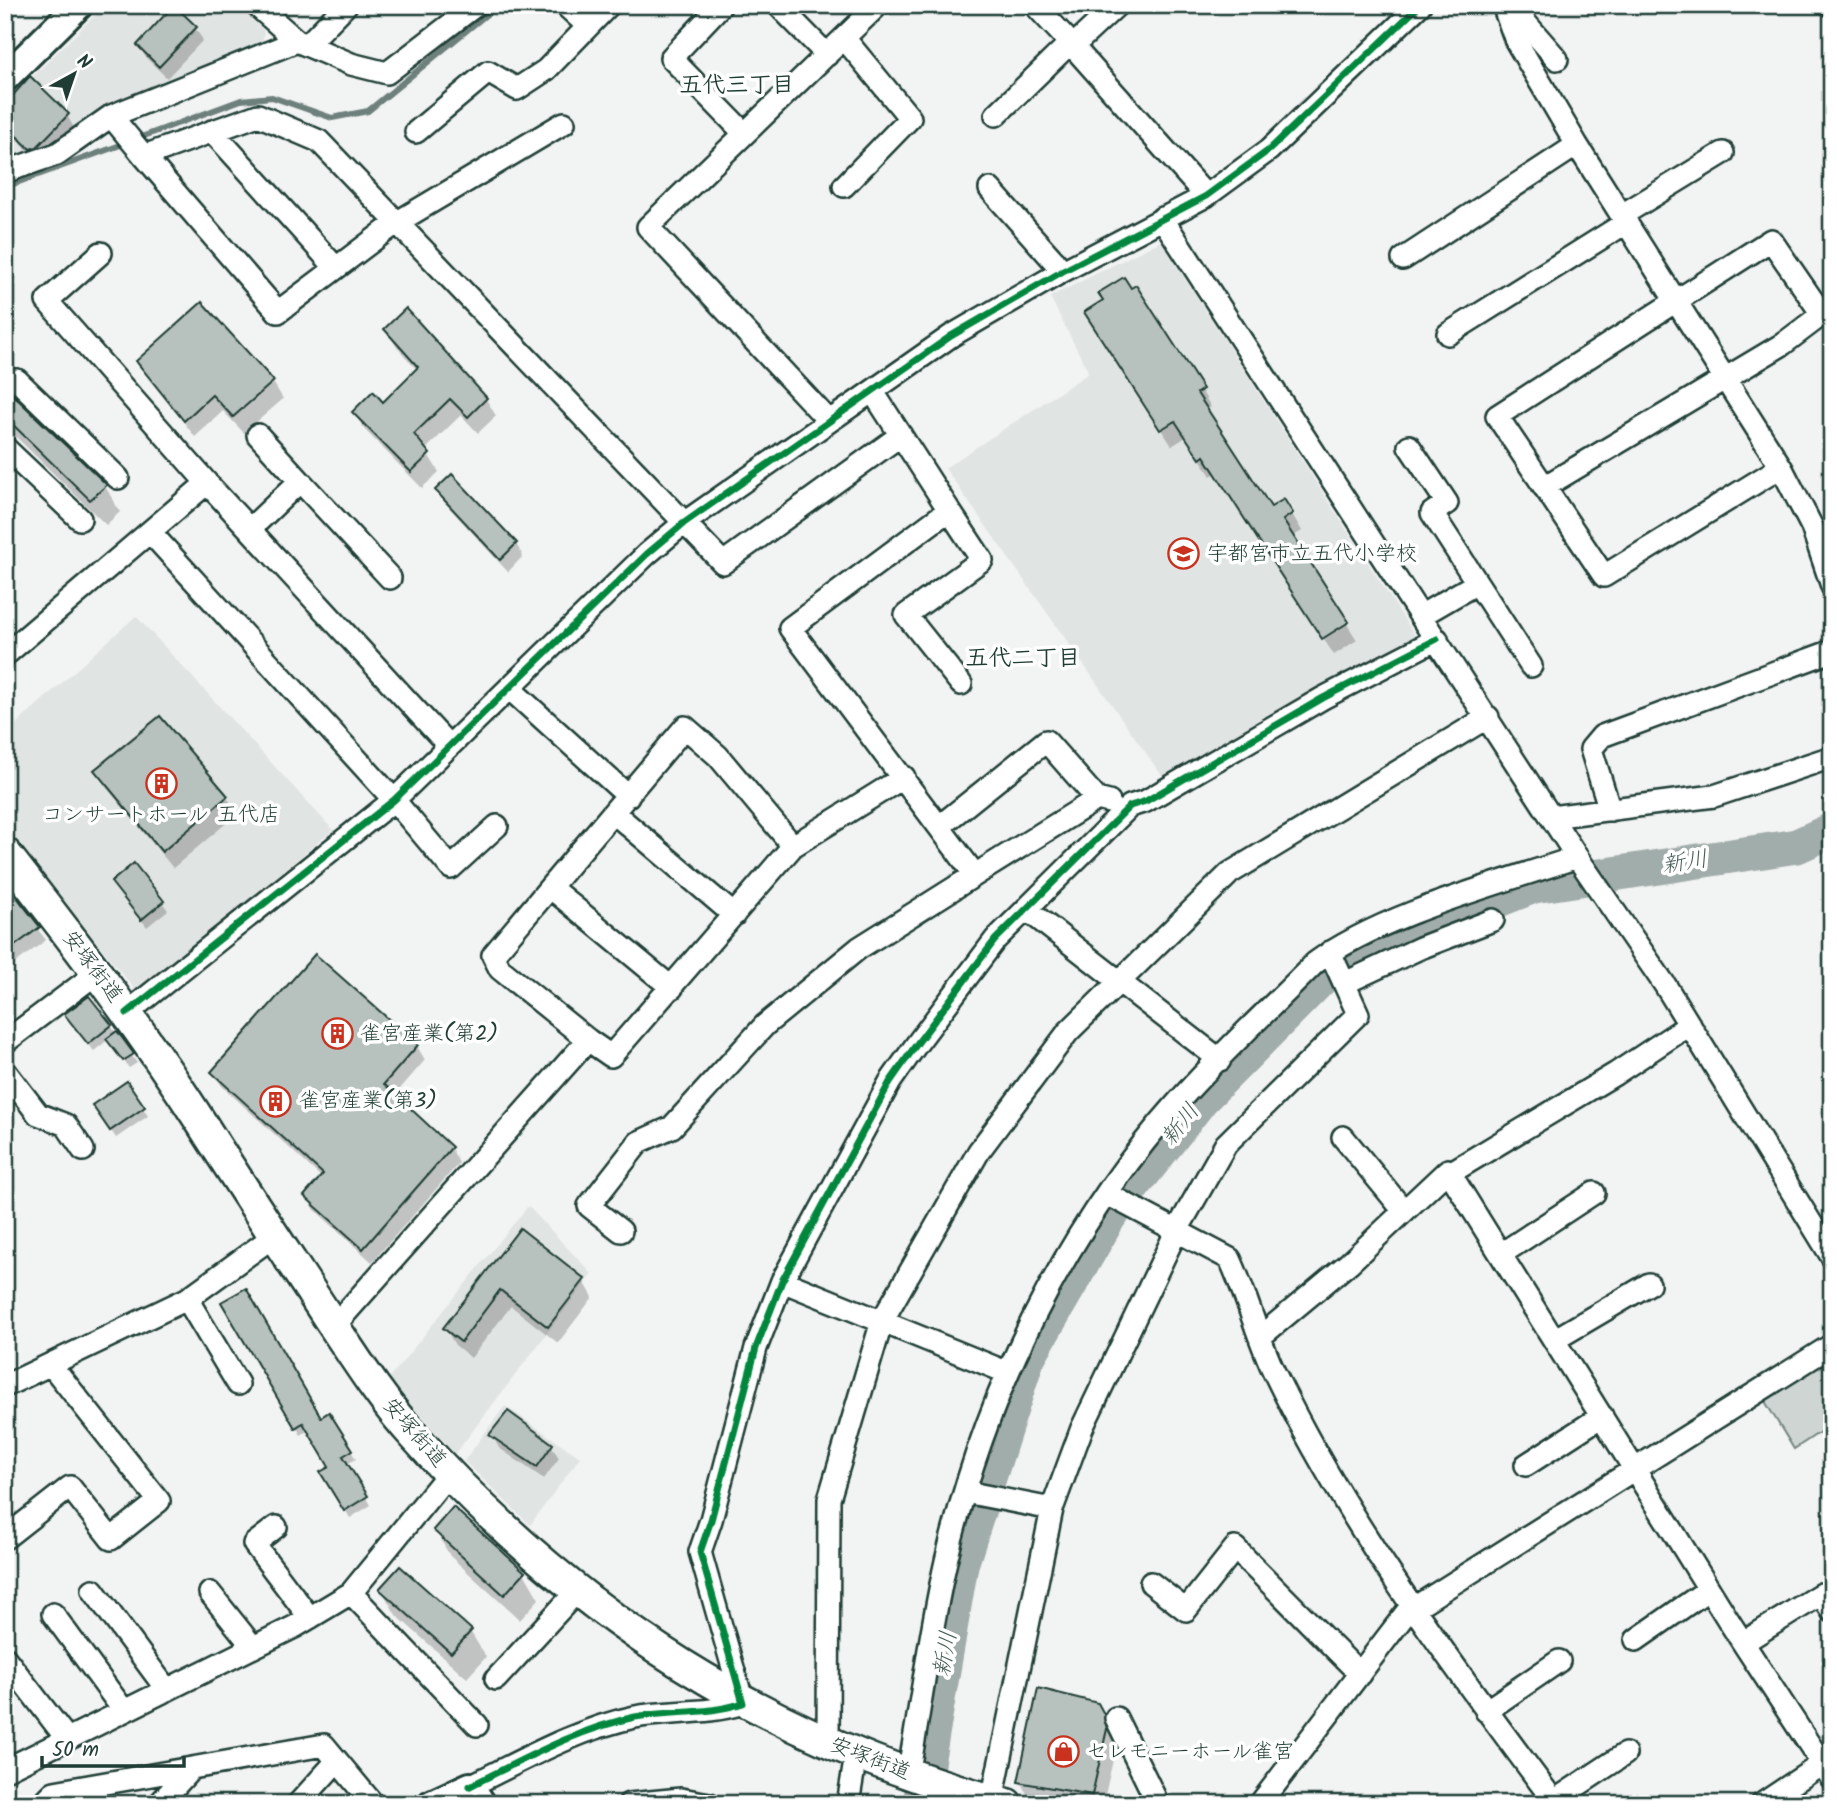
<svg xmlns="http://www.w3.org/2000/svg" width="1837" height="1809" font-family="Kalam,'Klee One',sans-serif">
<style>
.built{fill:#e0e4e3}
.green{fill:#ced5d3;stroke:#768984;stroke-width:2}
.shadow{fill:#0003}
.lines{fill:none;stroke-linecap:round;stroke-linejoin:round}
.stream{stroke:#6d807b;stroke-width:6}
.river{stroke:#a1adaa;stroke-width:35}
.building{fill:#b7c1bd;stroke:#1f3d34;stroke-width:2}
.minor-casing{stroke:#1f3d34;stroke-width:26}
.tertiary-casing{stroke:#1f3d34;stroke-width:32}
.secondary-casing{stroke:#1f3d34;stroke-width:35}
.minor{stroke:#fff;stroke-width:21}
.tertiary{stroke:#fff;stroke-width:26}
.secondary{stroke:#fff;stroke-width:30}
.cycleway-casing{stroke:#fff;stroke-width:11}
.cycleway{stroke:#00873e;stroke-width:7}
.labels{text-anchor:middle;dominant-baseline:central;stroke-width:7;stroke-linejoin:round;paint-order:stroke}
.poi-label{font-size:21px;fill:#1f3d34;stroke:#fff;text-anchor:start}
.street-label{font-size:21px;fill:#1f3d34;stroke:#fff}
.neighbourhood-label{font-size:23px;font-weight:bold;fill:#1f3d34;stroke:#fff}
.water-label{font-size:23px;font-style:italic;fill:#465f57;stroke:#fff}
</style>
<rect width="100%" height="100%" fill="#f2f3f3"/>
<filter id="ink" filterUnits="userSpaceOnUse"><feTurbulence type="fractalNoise" baseFrequency=".0143" numOctaves="2"/><feDisplacementMap in="SourceGraphic" scale="14" xChannelSelector="R" yChannelSelector="G"/><feConvolveMatrix kernelMatrix="1 2 1 2 8 2 1 2 1" color-interpolation-filters="sRGB"/></filter>
<g filter="url(#ink)">
<path class="built" d="M105,5H238L264,31L262,47L107,103L65,142L33,152L8,154L5,151V104Z
M1161,241L1417,639L1165,780L945,468L1089,373L1050,297Z
M136,616L333,830L137,992L5,830V734Z
M528,1206L592,1274L455,1454L388,1380Z
M505,1406L580,1457L530,1525L464,1461Z"/>
<path class="green" d="M1832,1354V1424L1794,1449L1763,1398Z"/>
<path class="shadow" d="M195,28L203,40L167,78L146,58L139,45Z
M5,106L67,115L74,128L39,161L5,129Z
M202,305L273,382L283,399L244,433L223,411L195,437L139,362Z
M386,329L486,399L496,416L478,433L461,415L425,450L439,472L422,488L364,429L354,412L382,405L417,370L396,346Z
M1096,330L1201,390L1211,407L1206,410L1270,510L1284,501L1292,514L1302,531L1292,537L1357,640L1334,655L1216,473L1211,476L1186,437L1172,446Z
M5,396L105,486L120,512L106,525L10,431L5,423Z
M437,491L516,544L523,556L508,572L445,503Z
M96,770L227,797L237,814L173,868L106,787Z
M133,866L168,910L147,927L118,890Z
M5,887L46,940L5,971Z
M71,1022L111,1026L137,1063L129,1068L109,1039L94,1051Z
M417,1046L425,1060L394,1096L451,1148L459,1163L372,1262L315,1210L306,1196L322,1178L222,1086L213,1072Z
M127,1084L148,1116L116,1138L99,1113Z
M520,1231L583,1280L593,1297L558,1343L511,1306L471,1358L455,1345L445,1328Z
M224,1303L320,1419L351,1451L356,1459L347,1464L371,1505L350,1518L323,1473L332,1468L309,1430L301,1435Z
M492,1435L551,1445L559,1458L544,1479L499,1448Z
M435,1530L524,1573L539,1599L520,1620L450,1556Z
M381,1589L470,1631L486,1657L467,1678L396,1615Z
M1097,1704L1113,1733L1116,1747L1103,1804H1055L1030,1799L1020,1782Z"/>
<g class="lines">
<path class="stream" d="M136,139L241,100L272,97L332,118L368,111L498,5
M5,187L126,143"/>
<path class="river" d="M920,1804L961,1565L1027,1359L1109,1217L1202,1099L1325,975L1383,945L1534,886L1797,846L1832,830"/>
</g>
<path class="building" d="M174,5L197,27L159,67L137,45Z
M30,76L69,114L37,147L30,149L5,125V104Z
M1124,277L1131,288L1136,285L1203,389L1197,393L1271,507L1284,499L1293,513L1283,520L1349,622L1322,639L1204,456L1200,459L1175,421L1160,430L1084,312L1103,300L1098,293Z
M202,302L274,381L233,417L212,395L184,421L136,361Z
M406,308L487,398L468,417L450,399L414,434L430,454L411,472L352,412L373,391L383,402L418,367L384,329Z
M5,394H12L107,485L90,500L5,417Z
M452,474L517,543L500,560L435,490Z
M160,716L228,796L162,852L94,770Z
M134,863L164,901L141,920L111,882Z
M5,882L40,927L5,953Z
M315,954L418,1045L384,1084L452,1147L363,1249L304,1196L323,1174L211,1072Z
M89,996L112,1025L88,1044L64,1014Z
M117,1031L134,1054L123,1061L106,1039Z
M127,1081L145,1107L110,1131L92,1105Z
M520,1228L585,1279L548,1327L500,1290L461,1342L443,1328Z
M246,1288L321,1417L329,1412L353,1450L343,1456L368,1496L344,1511L320,1472L329,1467L303,1423L295,1428L221,1302Z
M508,1411L553,1444L537,1467L489,1435Z
M453,1507L525,1572L504,1595L433,1530Z
M400,1566L472,1630L451,1653L379,1589Z
M1038,1688L1098,1703L1104,1714L1107,1729L1092,1795L1018,1782Z"/>
<g class="lines">
<defs>
<path id="minor" d="M256,5L297,41L351,64L387,73L476,5
M565,5L588,26
M721,5L671,58L744,133
M778,5L827,55
M1035,5L1073,46L1117,5
M1503,5L1516,41L1577,145L1781,467L1812,527L1832,586
M1510,5L1557,59
M1831,5L1832,6
M307,45L346,5
M996,115L1070,43L1206,196
M111,116L144,156L258,115L319,141L723,563L901,435
M212,131L336,268
M416,132L488,72L517,89L546,70L609,5
M144,156L278,312L396,223L564,123
M5,166L10,170L57,154L111,116L297,41
M844,186L910,118L844,38
M990,189L1063,271
M1622,215L1723,153
M1162,218L1577,857L1665,985L1832,1257
M101,253L47,301L207,483
M1403,259L1577,145
M1448,334L1627,222
M5,381L17,380L118,478
M873,392L949,510L790,628L975,875L1097,799
M829,421L648,227L878,5
M258,435L300,481
M1409,446L1447,503L1432,513L1531,666
M5,448L80,519
M1781,467L1604,576L1497,416L1771,240L1822,314
M1544,487L1783,344L1832,307
M949,510L982,560L906,615L961,684
M250,529L300,481L390,578
M150,532L394,800L451,868L497,826
M1422,615L1477,583
M5,655L207,483L448,745
M509,688L628,796
M1610,810L1591,749L1602,736L1832,651
M614,813L734,915
M1551,817L1714,796L1832,757
M940,826L1046,741L1097,799L1109,802
M793,846L611,1056L588,1040L500,969L493,955L685,727L718,756L793,846L904,777
M551,888L672,988
M1026,909L1220,1060
M1345,983L1420,948L1493,920
M127,1013L394,800L647,554L684,523L951,336L1063,271L1206,196L1269,150L1420,5
M5,1042L97,973
M5,1071L38,1114L66,1125L83,1150
M1343,1137L1404,1211
M1450,1173L1615,1074L1689,1025
M1107,1194L1230,1259C1247,1296 1257,1336 1274,1372C1349,1528 1453,1666 1556,1804
M621,1231L589,1206L639,1142L672,1127L765,1025L859,948L975,875
M1501,1254L1594,1193
M782,1281L1006,1372
M187,1299L238,1384
M334,1326L588,1040
M1260,1337L1349,1263L1448,1170L1732,1626L1832,1779
M1554,1340L1649,1284
M5,1386L187,1299L274,1236
M1526,1465L1602,1416
M965,1492L1052,1509
M276,1527L254,1544L310,1618
M5,1538L70,1487L111,1539L159,1501L52,1366
M1151,1583L1186,1610L1235,1548L1360,1674
M93,1590L167,1690
M210,1593L253,1647
M351,1593L477,1725
M53,1614L124,1711
M1636,1640L1709,1589
M1744,1642L1821,1594L1832,1611
M5,1658L67,1739
M496,1679L578,1590
M1486,1711L1559,1661
M1116,1718L1158,1804
M828,1743L829,1499L882,1321L979,1151L1068,1032L1230,873L1488,717
M5,1770L296,1626L351,1593L449,1473
M908,1775C921,1704 930,1631 946,1561C985,1394 1064,1230 1178,1102C1221,1053 1270,1009 1315,963C1384,913 1496,885 1577,857
M470,1786C523,1760 577,1729 635,1717C672,1710 707,1715 743,1703L700,1552L711,1520L756,1348L782,1281L890,1082L916,1045L995,940L1130,806L1146,801L1323,698L1437,639
M992,1800L1052,1509L1082,1428L1177,1230L1226,1144L1358,1014L1330,952
M1554,1801L1625,1754
M42,1804L54,1792L324,1745L373,1804
M159,1804L191,1769
M298,1804L337,1761
M629,1804L681,1799L710,1804
M848,1804L856,1755
M1260,1804L1406,1613L1832,1345
M1762,1804L1822,1764"/>
<path id="tertiary" d="M5,78L79,5
M431,1804L470,1786L482,1804"/>
<path id="secondary" d="M5,853C74,941 142,1030 202,1124C243,1189 285,1252 327,1316C355,1358 381,1400 415,1437C578,1619 770,1741 1007,1804"/>
</defs>
<use href="#minor" class="minor-casing"/>
<use href="#tertiary" class="tertiary-casing"/>
<use href="#secondary" class="secondary-casing"/>
<use href="#minor" class="minor"/>
<use href="#tertiary" class="tertiary"/>
<use href="#secondary" class="secondary"/>
<defs>
<path id="cycleway" d="M127,1013L394,800L647,554L684,523L951,336L1063,271L1206,196L1269,150L1420,5
M470,1786C523,1760 577,1729 635,1717C672,1710 707,1715 743,1703L700,1552L711,1520L756,1348L782,1281L890,1082L916,1045L995,940L1130,806L1146,801L1323,698L1437,639"/>
</defs>
<use href="#cycleway" class="cycleway-casing"/>
<use href="#cycleway" class="cycleway"/>
</g>
</g>
<defs>
<symbol id="school-ring" viewBox="-11 -11 22 22"><circle r="9.5" fill="#fff" stroke="#c8321e" stroke-width="1.5"/><path d="M0-5L7-2L0 1L-7-2ZM-4 1L0 2.5L4 1V4Q0 6-4 4Z" fill="#c8321e"/></symbol>
<symbol id="building-ring" viewBox="-11 -11 22 22"><circle r="9.5" fill="#fff" stroke="#c8321e" stroke-width="1.5"/><path d="M-4-6H4V6H1V3H-1V6H-4ZM-2.5-4.3h1.7v1.8h-1.7ZM.8-4.3h1.7v1.8H.8ZM-2.5-1h1.7V.8h-1.7ZM.8-1h1.7V.8H.8Z" fill="#c8321e"/></symbol>
<symbol id="shop-ring" viewBox="-11 -11 22 22"><circle r="9.5" fill="#fff" stroke="#c8321e" stroke-width="1.5"/><path d="M-5-2.5h2.3a2.7 3.5 0 0 1 5.4 0H5L5.5 6h-11ZM-1.5-2.5h3a1.5 2.3 0 0 0-3 0Z" fill="#c8321e"/></symbol>
</defs>
<g fill-rule="evenodd">
<use href="#school-ring" x="1166" y="536" width="35" height="35"/>
<use href="#building-ring" x="144" y="766" width="35" height="35"/>
<use href="#building-ring" x="320" y="1016" width="35" height="35"/>
<use href="#building-ring" x="258" y="1084" width="35" height="35"/>
<use href="#shop-ring" x="1046" y="1734" width="35" height="35"/>
</g>
<g class="labels">
<g class="poi-label">
<text x="1207" y="554">宇都宮市立五代小学校</text>
<text x="161" y="815" text-anchor="middle">コンサートホール 五代店</text>
<text x="360" y="1034">雀宮産業(第2)</text>
<text x="299" y="1101">雀宮産業(第3)</text>
<text x="1086" y="1752">セレモニーホール雀宮</text>
</g>
<g class="street-label">
<text transform="translate(92 967) rotate(53)">安塚街道</text>
<text transform="translate(414 1433) rotate(49)">安塚街道</text>
<text transform="translate(870 1759) rotate(21)">安塚街道</text>
</g>
<g class="neighbourhood-label">
<text x="737" y="86">五代三丁目</text>
<text x="1023" y="659">五代二丁目</text>
</g>
<g class="water-label">
<text transform="translate(1685 863) rotate(-9)">新川</text>
<text transform="translate(1181 1125) rotate(-52)">新川</text>
<text transform="translate(946 1654) rotate(-80)">新川</text>
</g>
</g>
<rect width="1837" height="1809" fill="none" stroke="#fff" stroke-width="28"/>
<rect x="14" y="14" width="1809" height="1781" fill="none" stroke="#1f3d34" stroke-width="2.5" filter="url(#ink)"/>
<g transform="translate(74 74) rotate(40)" stroke="#ffffff" stroke-width="5" paint-order="stroke">
<path d="M0-5L12 26L0 18L-12 26Z" fill="#1f3d34"/>
<text y="-10" font-size="19" font-weight="bold" text-anchor="middle" fill="#1f3d34">N</text>
</g>
<path d="M42 1756v10h142v-10" fill="none" stroke="#1f3d34" stroke-width="3.5"/>
<text x="52" y="1756" font-size="21" fill="#1f3d34" stroke="#ffffff" stroke-width="5" paint-order="stroke">50 m</text>
</svg>
